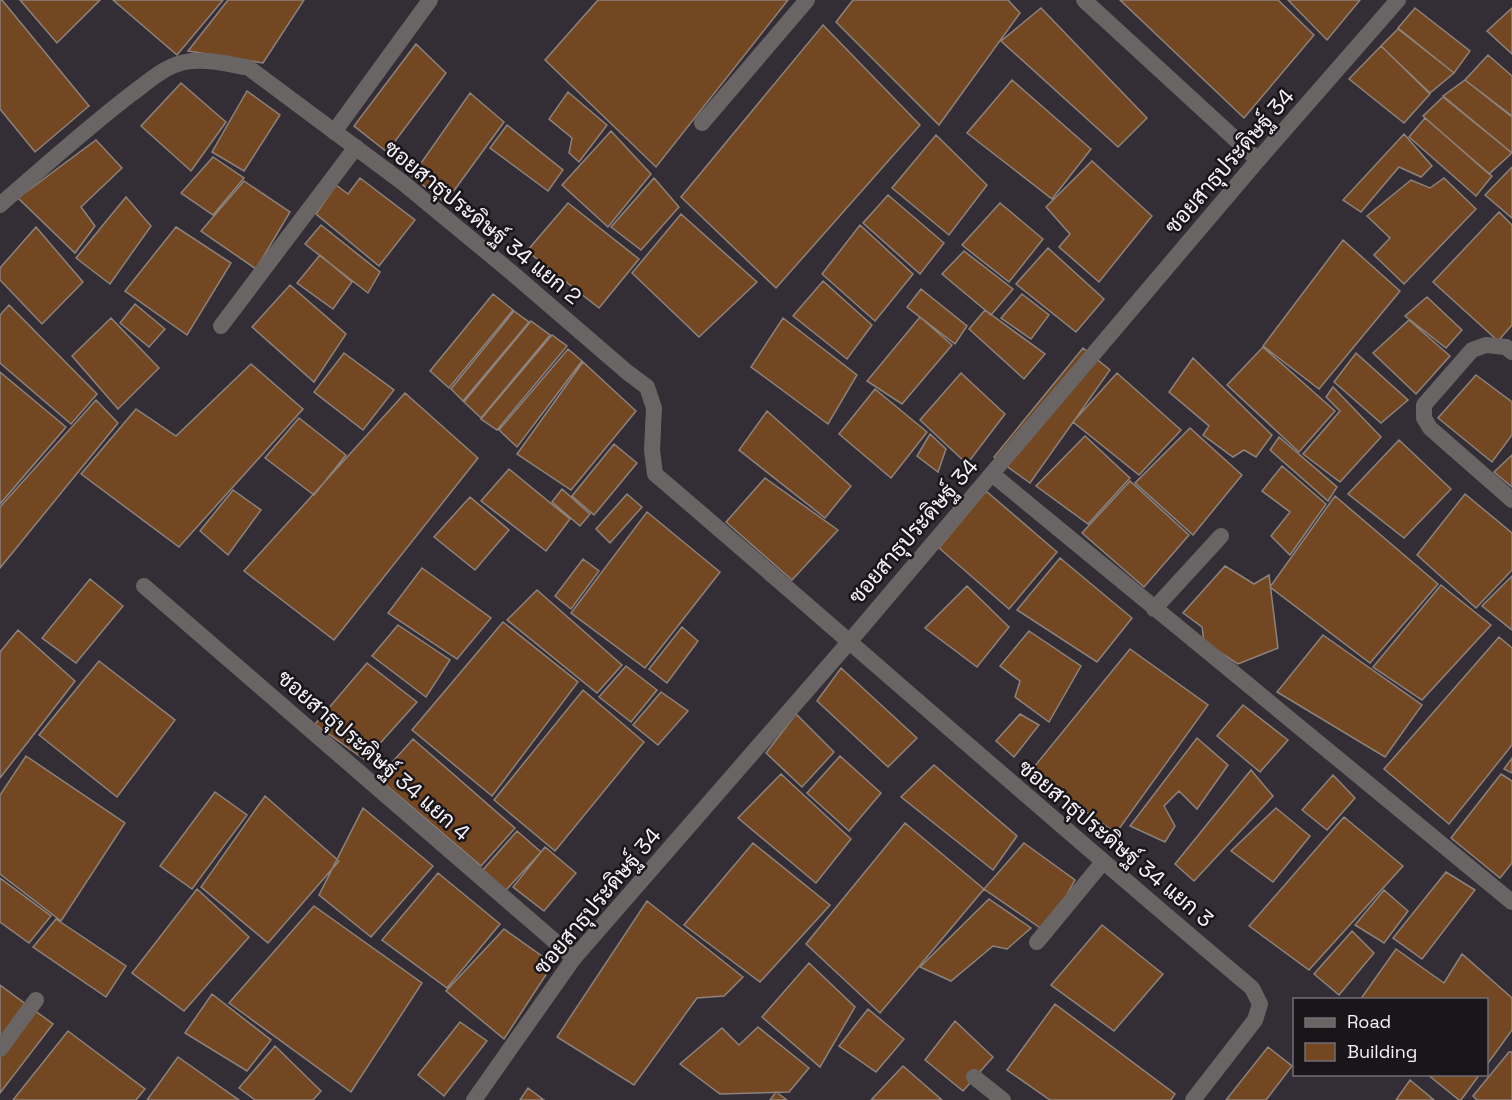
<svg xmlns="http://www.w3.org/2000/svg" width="1512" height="1100" font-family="'Space Grotesk',Sarabun,sans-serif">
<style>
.building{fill:#724722;stroke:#8d837c;stroke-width:1.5}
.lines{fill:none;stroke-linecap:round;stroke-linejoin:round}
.service{stroke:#6a6565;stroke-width:16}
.minor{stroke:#6a6565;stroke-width:16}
.tertiary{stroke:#6a6565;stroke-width:16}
.labels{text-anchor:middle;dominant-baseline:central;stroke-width:5;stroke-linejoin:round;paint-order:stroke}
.street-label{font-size:22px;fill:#f7f3f8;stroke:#19161a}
</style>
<rect width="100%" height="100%" fill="#332d35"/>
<path class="building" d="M0,0H2L89,106L35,152L0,109Z
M20,0H100L57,43Z
M113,0H223L177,55Z
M228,0H304L263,63L188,51Z
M598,0H788L656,167L545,60Z
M853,0H1008L1020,13L939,125L836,22Z
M1120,0H1278L1314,35L1244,118Z
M1288,0H1360L1327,40Z
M1041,8L1147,118L1118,147L1001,41Z
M1415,8L1470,51L1454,73L1398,28Z
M1512,8V54L1487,31Z
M823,25L920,125L776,288L681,197Z
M1398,29L1454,73L1430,93L1381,46Z
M416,44L446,73L387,152L354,126Z
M1381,46L1430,94L1404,123L1349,79Z
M1488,55L1512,76V116L1465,80Z
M1012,80L1091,149L1052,199L967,133Z
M1465,80L1512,117V153L1443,96Z
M181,83L226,122L191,171L141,126Z
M247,91L280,115L244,171L212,152Z
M568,92L607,125L579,162L569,153L572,138L549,119Z
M470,93L504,122L445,203L412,176Z
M1443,97L1512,153L1489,174L1423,116Z
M1425,118L1492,176L1476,196L1409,137Z
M507,125L563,170L548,191L490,148Z
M611,131L651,174L608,227L562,185Z
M1404,134L1432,166L1421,177L1399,167L1361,212L1343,200Z
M936,135L987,185L949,235L892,188Z
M96,140L122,168L81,207L95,226L75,253L18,198Z
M213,157L244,178L213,215L181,193Z
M1092,161L1152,216L1099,282L1059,247L1070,234L1046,207Z
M1512,167V218L1485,195Z
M360,178L415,220L379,266L316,214L336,185L348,194Z
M654,178L679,207L641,250L611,227Z
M1444,178L1476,209L1404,284L1374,255L1390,238L1367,216L1411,180L1430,188Z
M244,181L290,212L256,269L201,231Z
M888,195L944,243L920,274L863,223Z
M126,197L151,226L110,284L76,258Z
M568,203L639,259L599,308L527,251Z
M1000,203L1043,239L1009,282L962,245Z
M1499,212L1512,225V325L1498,341L1433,282Z
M681,214L757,282L699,337L632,273Z
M321,225L380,272L368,293L305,244Z
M860,225L913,274L875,321L822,274Z
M36,227L83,282L42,324L0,280V268Z
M176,227L231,263L187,335L125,291Z
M1343,240L1400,291L1319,389L1263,346Z
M1048,248L1104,299L1076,332L1016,284Z
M964,251L1013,289L991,315L942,274Z
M320,255L352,282L333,309L297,283Z
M823,281L872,325L847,359L793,316Z
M290,285L346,334L314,382L252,327Z
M921,289L967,326L955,344L907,307Z
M493,294L513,310L449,388L430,371Z
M1022,294L1049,315L1031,339L1001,318Z
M1427,297L1462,330L1446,348L1405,316Z
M135,304L165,329L149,347L120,323Z
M9,305L97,394L71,424L0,363V315Z
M985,310L1045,354L1024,379L969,329Z
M514,311L529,322L463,401L451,389Z
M920,317L952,345L902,404L867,381Z
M111,318L159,368L118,409L72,356Z
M783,318L857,375L828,424L751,367Z
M1409,320L1450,356L1416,394L1373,353Z
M531,321L550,335L481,418L464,402Z
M552,335L567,346L497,430L481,419Z
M1263,347L1335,411L1299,452L1227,385Z
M1083,348L1110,370L1030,483L994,457Z
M568,349L582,361L517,447L499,430Z
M344,353L394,390L363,430L314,392Z
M1356,353L1408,400L1381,423L1334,382Z
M1193,358L1272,435L1256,457L1244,450L1233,457L1203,435L1209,426L1169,392Z
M583,362L636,411L571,490L517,454Z
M251,364L303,409L179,547L81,474L136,409L176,436Z
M0,372L66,427L0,504Z
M961,373L1005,414L967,464L920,420Z
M1117,373L1181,430L1139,475L1073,422Z
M1476,375L1512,402V435L1492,462L1438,418Z
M1333,387L1381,437L1340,482L1303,454L1340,411L1326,397Z
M875,389L927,432L891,478L839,434Z
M405,393L478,458L334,640L244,571Z
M96,400L118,423L0,568V507Z
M767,411L851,486L825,518L739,450Z
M299,418L346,455L314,495L265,458Z
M1190,428L1242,475L1193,535L1135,483Z
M930,434L946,449L938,472L917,456Z
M1085,436L1130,478L1088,524L1036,486Z
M1279,437L1337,487L1328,501L1270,450Z
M1399,440L1451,489L1404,538L1348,494Z
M614,444L637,463L594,515L572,496Z
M1512,455V487L1494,472Z
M1282,466L1326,504L1290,555L1271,536L1290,512L1262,491Z
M509,469L570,519L546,551L481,501Z
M765,478L838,530L792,580L726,522Z
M1130,481L1189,535L1144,587L1082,533Z
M562,489L590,514L580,526L552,502Z
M233,490L261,510L228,555L200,531Z
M986,491L1057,552L1009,609L939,548Z
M627,494L642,507L610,543L596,529Z
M1465,494L1512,533V570L1476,608L1417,555Z
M1335,496L1438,584L1370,663L1270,587Z
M470,497L509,530L475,570L434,537Z
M647,512L720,572L645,668L571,613Z
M1060,558L1132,618L1097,662L1017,610Z
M583,559L599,571L571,609L555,596Z
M1225,566L1254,584L1269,575L1278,648L1238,664L1204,642L1202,627L1183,613Z
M422,568L491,618L457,659L388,613Z
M1512,576V630L1482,606Z
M90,579L123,606L76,663L42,638Z
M1441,585L1491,625L1422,700L1373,667Z
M967,586L1009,627L977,667L925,628Z
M537,590L622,665L597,693L507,620Z
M503,622L578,682L492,796L412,730Z
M398,625L450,660L426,697L372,656Z
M682,627L698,641L667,683L649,669Z
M18,630L75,681L0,778V652Z
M1029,631L1081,666L1049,722L1015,697L1020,681L1000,666Z
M1323,635L1422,705L1385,757L1277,692Z
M1499,637L1512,648V745L1449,824L1384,769Z
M1130,649L1208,705L1116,833L1030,772Z
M99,661L175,720L117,797L39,735Z
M367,663L417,702L365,760L315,724Z
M626,666L657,690L631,722L599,697Z
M841,668L917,738L888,767L817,701Z
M583,690L644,742L555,851L494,800Z
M661,692L688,711L658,745L633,725Z
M1243,705L1288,740L1260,772L1217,736Z
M796,714L834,752L802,787L766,753Z
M1020,714L1039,725L1014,757L996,741Z
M1197,738L1228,765L1197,809L1179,791L1164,806L1175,826L1165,842L1130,826Z
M413,739L515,828L481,866L378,778Z
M26,756L125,823L61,921L0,874V795Z
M840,756L881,793L849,831L807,793Z
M1512,758V773L1504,769Z
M934,765L1017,836L993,870L901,797Z
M1251,770L1273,796L1194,881L1175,864Z
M781,774L851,839L816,883L738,818Z
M1501,774L1512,781V863L1500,878L1451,838Z
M1333,775L1355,798L1327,830L1302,810Z
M215,792L247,815L192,889L160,866Z
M265,796L339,861L268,943L201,887Z
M363,808L433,866L371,937L319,895Z
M1276,808L1310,836L1273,882L1231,851Z
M1344,817L1403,866L1309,970L1249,926Z
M905,823L984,889L880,1013L806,944Z
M517,831L541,852L506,890L482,871Z
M753,843L830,905L760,982L684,925Z
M1024,843L1075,880L1046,932L984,889Z
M545,847L576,873L544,911L513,887Z
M1446,872L1475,890L1422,959L1393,938Z
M438,873L500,924L447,988L382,940Z
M0,878L51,916L29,943L0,922Z
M197,889L249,937L184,1011L132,973Z
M1384,890L1408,911L1384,943L1355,925Z
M989,899L1031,928L1007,949L993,946L951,981L920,967Z
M647,901L743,977L724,996L697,998L634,1085L557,1037Z
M314,906L422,983L351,1092L229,1003Z
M56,919L126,966L106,997L33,947Z
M1102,925L1163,974L1114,1031L1051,985Z
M504,929L553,964L504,1039L446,991Z
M1352,931L1374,953L1339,995L1314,974Z
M1396,949L1444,983L1462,954L1512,998V1030L1486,1066V1000H1360Z
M809,963L855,1007L820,1067L762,1017Z
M0,985L53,1024L0,1093Z
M212,994L271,1040L247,1071L185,1033Z
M1055,1004L1175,1094L1171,1100H1050L1007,1070Z
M868,1009L904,1039L876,1072L839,1046Z
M955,1021L993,1057L963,1091L925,1060Z
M460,1022L487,1041L444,1096L418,1075Z
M758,1027L809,1068L789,1092L720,1094L680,1064L722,1028L739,1045Z
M68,1031L145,1089L136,1100H13Z
M275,1046L321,1091L313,1100H255L239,1088Z
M1268,1047L1292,1066L1266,1100H1226Z
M1509,1052H1512V1100H1477L1473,1096Z
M178,1057L239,1100H147Z
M903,1066L942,1100H871Z
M1427,1074H1480L1461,1100H1459Z
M1410,1080L1434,1100H1396Z
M528,1088L544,1100H520Z
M776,1092L787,1100H770Z"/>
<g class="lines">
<path class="service" d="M702,123L807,0
M0,1049L36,1000"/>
<path class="minor" d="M1084,0L1258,160
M334,132L430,0
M0,205C43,167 85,130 130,95C147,83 164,66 185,62C205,58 229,64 249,68L402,182L511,272L627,372L647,387L654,408L652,450L655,474C855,645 1051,819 1252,988L1260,1004L1255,1020L1193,1100
M221,326L356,147
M1512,352L1506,347L1486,345L1472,350L1424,405V418L1430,428L1512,500
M992,474L1512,902
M144,586L574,958
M1154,609L1221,536
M1037,942L1103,862
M974,1077L1003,1100"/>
<path class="tertiary" d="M474,1100L574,958L850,641L1258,160L1398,0"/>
</g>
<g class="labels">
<g class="street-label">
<text transform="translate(1229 161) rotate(-49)">ซอยสาธุประดิษฐ์ 34</text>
<text transform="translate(483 222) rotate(39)">ซอยสาธุประดิษฐ์ 34 แยก 2</text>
<text transform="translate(913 531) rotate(-49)">ซอยสาธุประดิษฐ์ 34</text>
<text transform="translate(374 755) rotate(41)">ซอยสาธุประดิษฐ์ 34 แยก 4</text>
<text transform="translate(1116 843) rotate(40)">ซอยสาธุประดิษฐ์ 34 แยก 3</text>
<text transform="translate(597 901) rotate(-50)">ซอยสาธุประดิษฐ์ 34</text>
</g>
</g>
<rect x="1293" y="998" width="195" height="78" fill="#19161a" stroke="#726e73" stroke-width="1.5"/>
<rect x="1305" y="1018" width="30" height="9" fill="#6a6565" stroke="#726e73" stroke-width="1.5"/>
<text x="1347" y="1028" font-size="18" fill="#f7f3f8">Road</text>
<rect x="1305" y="1043" width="30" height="18" fill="#724722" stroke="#726e73" stroke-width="1.5"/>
<text x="1347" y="1058" font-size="18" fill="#f7f3f8">Building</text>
</svg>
